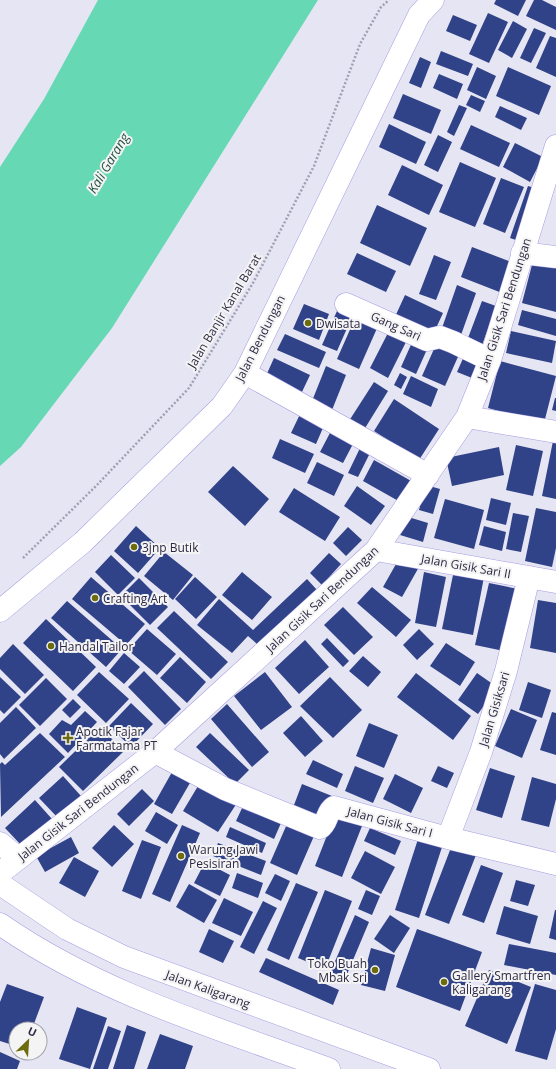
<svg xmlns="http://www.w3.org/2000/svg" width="556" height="1069" font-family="'Open Sans',sans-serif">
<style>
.water{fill:#66d8b3}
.building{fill:#304288}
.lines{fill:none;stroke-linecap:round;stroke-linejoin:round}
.minor-casing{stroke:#a69de1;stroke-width:23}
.highway-casing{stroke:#a69de1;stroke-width:23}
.path{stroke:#a19fb2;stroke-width:2.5;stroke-dasharray:2 2;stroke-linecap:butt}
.minor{stroke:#fff;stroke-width:22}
.highway{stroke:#fff;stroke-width:22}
.poi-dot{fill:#6d6c0d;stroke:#f4f4f4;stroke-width:1.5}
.labels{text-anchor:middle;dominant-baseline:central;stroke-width:4;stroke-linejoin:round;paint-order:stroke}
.street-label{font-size:12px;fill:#2d2944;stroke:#f4f4f4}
.poi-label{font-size:12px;fill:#2d2944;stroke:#f4f4f4;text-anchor:start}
.water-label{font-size:13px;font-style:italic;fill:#225242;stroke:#f4f4f4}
</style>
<rect width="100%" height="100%" fill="#e6e5f3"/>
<path class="water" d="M98,0H318L112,328L21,447L0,466V167L44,99Z"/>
<path class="building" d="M496,0H526L518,16L494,4Z
M534,0H542L556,7V30L526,16Z
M488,13L508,22L489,63L469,54Z
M453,15L477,25L470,41L446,31Z
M513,21L527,29L512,58L498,50Z
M534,28L546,33L531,63L520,58Z
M550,36L556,38V77L536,68Z
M441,51L473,64L468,76L436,64Z
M420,57L431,62L421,88L409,83Z
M477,67L496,76L486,99L467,90Z
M508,67L551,86L539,115L496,96Z
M439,74L463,84L457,99L433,88Z
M403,94L441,110L431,134L393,118Z
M471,95L485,101L480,112L466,105Z
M459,105L467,108L454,136L447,132Z
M500,106L527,118L521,130L495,117Z
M389,124L426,142L416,164L379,147Z
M471,125L510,143L499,167L460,149Z
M438,135L452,142L438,172L424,165Z
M515,143L543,157L530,182L503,167Z
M460,162L496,178L475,227L439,212Z
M402,165L443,185L429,215L388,195Z
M501,178L524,187L505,233L483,224Z
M528,186L541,190L522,242L510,238Z
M377,205L427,228L410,266L360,243Z
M472,247L514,263L502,293L461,277Z
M357,253L396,271L386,292L347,274Z
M434,255L451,262L436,300L419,294Z
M533,261L556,267V312L522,303Z
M457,285L476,293L461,335L442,328Z
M405,295L443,313L432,337L394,319Z
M482,301L496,306L480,351L465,346Z
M304,304L329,314L319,340L293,329Z
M522,310L556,319V336L518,325Z
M337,311L352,317L337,351L322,345Z
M356,316L378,326L359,369L337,359Z
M390,329L408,338L388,378L370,368Z
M511,331L556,341L552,363L506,353Z
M285,334L326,352L319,368L277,350Z
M414,338L429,345L416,374L401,367Z
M438,340L461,350L445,386L422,376Z
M465,354L480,360L472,378L457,372Z
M274,358L310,375L301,394L265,378Z
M500,361L556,376L544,423L488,408Z
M326,366L346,375L332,410L312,401Z
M400,373L407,377L401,389L394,385Z
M411,376L438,389L431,407L403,394Z
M374,382L388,391L362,433L347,424Z
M555,398H556V411L552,410Z
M394,399L439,429L419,460L374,431Z
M302,410L326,421L316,444L291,433Z
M331,431L354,442L343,463L320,452Z
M280,439L314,454L305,473L272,458Z
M553,441L556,442V499L542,496Z
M516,445L543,451L533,496L506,490Z
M361,446L371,451L358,477L348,473Z
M499,447L504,475L452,486L446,458Z
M374,460L413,482L402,503L363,481Z
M317,462L344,475L334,496L307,483Z
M233,466L269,499L245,526L208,492Z
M426,485L440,489L433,514L419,510Z
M357,486L385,506L371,525L344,506Z
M294,488L340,517L325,541L279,512Z
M491,498L511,503L506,525L486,520Z
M445,499L484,510L474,549L434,538Z
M536,508L556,512V548L552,567L525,561Z
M513,513L529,516L521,552L506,549Z
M405,516L428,523L423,542L400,535Z
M136,526L160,548L138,573L114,551Z
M484,526L506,532L502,551L479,545Z
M348,527L362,540L346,556L333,543Z
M164,552L193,575L173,600L144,576Z
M329,553L341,564L322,585L310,573Z
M111,555L135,578L118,595L95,572Z
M400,557L419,567L402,597L383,587Z
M454,570L484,577L473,635L442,629Z
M242,572L272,597L252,620L222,595Z
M424,572L446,577L436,627L415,623Z
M91,577L145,624L126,645L72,599Z
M195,577L217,597L196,619L175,599Z
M139,578L168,607L150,625L121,596Z
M307,579L317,590L257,644L248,636L232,653L197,625L219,599L253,630Z
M489,583L528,591L514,653L475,645Z
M372,587L411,620L396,637L357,603Z
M538,600L556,603V653L530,648Z
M67,601L122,649L106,667L51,618Z
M343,607L373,637L354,655L324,625Z
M174,611L228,662L211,679L157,628Z
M46,619L96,667L73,691L23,643Z
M147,629L176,654L157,675L128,650Z
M419,629L434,644L417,660L403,645Z
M327,638L349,661L343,667L321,644Z
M305,640L329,667L299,694L275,668Z
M446,643L475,662L460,686L430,666Z
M13,644L44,675L25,694L0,669V658Z
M124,653L140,667L124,684L109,671Z
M363,656L381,672L368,687L349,671Z
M180,657L206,682L187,703L160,678Z
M144,671L181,709L165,725L128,687Z
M99,672L129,699L106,723L77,695Z
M265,672L292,707L261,730L234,696Z
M416,673L471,716L453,740L397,697Z
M477,673L497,687L478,714L458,700Z
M0,677L21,697L4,714L0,710Z
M330,677L362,710L333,738L300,706Z
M46,678L67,699L40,726L19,705Z
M528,682L551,690L542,718L519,710Z
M73,699L81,707L70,718L62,710Z
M131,703L153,724L131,747L109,726Z
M227,704L269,752L252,767L211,719Z
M16,707L36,728L4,759L0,754V723Z
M511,709L537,720L522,758L495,746Z
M85,711L97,722L68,753L49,734L62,720L71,725Z
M552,712L556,713V755L540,750Z
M301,716L323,741L305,757L283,733Z
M369,723L398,735L384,768L356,756Z
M100,727L124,751L83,791L59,767Z
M40,733L65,757L1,817L0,764L2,762L5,765Z
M210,733L249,770L235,784L196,747Z
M313,760L343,774L337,788L306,774Z
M176,765L194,776L172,814L154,804Z
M355,766L384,778L373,803L345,791Z
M438,766L454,773L447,788L431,781Z
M490,768L515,776L502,818L476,810Z
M395,774L423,788L411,813L383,799Z
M63,776L81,796L58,818L39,798Z
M532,777L556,784V799L549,827L521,820Z
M201,781L237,803L218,832L183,811Z
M302,784L332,796L323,817L294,805Z
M142,789L154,801L129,826L117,814Z
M35,800L52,819L22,846L5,828Z
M243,806L281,823L274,839L236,821Z
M156,812L178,825L167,844L145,831Z
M335,815L362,826L342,877L315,866Z
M287,824L314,836L297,875L270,863Z
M114,825L134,844L112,867L92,848Z
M182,825L200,833L170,902L152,894Z
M230,827L266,843L262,853L226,837Z
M370,828L401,841L395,855L364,841Z
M419,836L443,844L419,918L395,910Z
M71,837L79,853L45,872L36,856Z
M142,840L161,847L141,899L122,891Z
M218,843L266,861L261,875L213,856Z
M452,845L476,855L449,924L425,915Z
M365,851L395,867L381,894L351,878Z
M74,857L99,871L85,897L59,883Z
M205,862L230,875L220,896L194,883Z
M481,865L503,873L484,923L462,915Z
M237,873L263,883L258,898L232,888Z
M275,874L290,881L281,901L265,893Z
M516,880L535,885L528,906L510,901Z
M296,883L318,892L289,960L267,950Z
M189,884L217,900L204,923L176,907Z
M325,890L352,901L325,969L298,958Z
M366,890L380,896L372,915L358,909Z
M224,898L253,912L241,936L212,923Z
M263,901L277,908L254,954L240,947Z
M504,906L538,916L530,944L496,934Z
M555,910H556V940L549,938Z
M355,915L369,922L345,979L330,973Z
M390,915L410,928L394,953L374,939Z
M209,929L234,941L223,963L199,952Z
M417,929L482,952L460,1011L396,987Z
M509,944L556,953V975L504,965Z
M371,948L395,955L385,991L361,985Z
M266,958L339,990L333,1005L259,972Z
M489,970L531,987L507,1044L465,1026Z
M7,984L44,997L32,1029H16V1046L0,1041V1002Z
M535,984L556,990V1029L547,1060L515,1051Z
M77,1007L107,1018L90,1069L59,1059Z
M127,1025L146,1032L134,1069H113Z
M108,1026L121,1031L108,1069H93Z
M160,1034L193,1046L185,1069H147Z
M0,1052L20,1061L17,1069H0Z"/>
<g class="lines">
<defs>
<path id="minor" d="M522,253L556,257
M346,304L427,340L440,337L453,342L490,360
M245,373L428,475
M467,417L556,432
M376,550L556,582
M0,611L83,542L222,406L245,373L419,15L433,0
M155,752L225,789L320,828C328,823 326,812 334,807L448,838L556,864
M448,838L481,752L506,671L529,577
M0,843L18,858
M0,873L155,752L376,550L467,417L490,360L556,146"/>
<path id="highway" d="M0,884L67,929L124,957L429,1069
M0,924C99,993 217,1028 329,1069"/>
</defs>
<use href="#minor" class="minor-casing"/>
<use href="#highway" class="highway-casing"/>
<path class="path" d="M23,558L97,485L189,388L253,283L314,166L360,44L381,7L389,0"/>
<use href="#minor" class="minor"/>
<use href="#highway" class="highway"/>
</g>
<g class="poi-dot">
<circle cx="308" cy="323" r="4"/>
<circle cx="134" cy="547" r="4"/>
<circle cx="95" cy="598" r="4"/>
<circle cx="51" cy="646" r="4"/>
<path d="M66 732h4v4h4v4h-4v4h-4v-4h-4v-4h4z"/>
<circle cx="181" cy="856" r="4"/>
<circle cx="375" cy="970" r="4"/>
<circle cx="444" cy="982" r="4"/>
</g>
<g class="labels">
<g class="street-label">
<text transform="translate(504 309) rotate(-72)">Jalan Gisik Sari Bendungan</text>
<text transform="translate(224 311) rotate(-59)">Jalan Banjir Kanal Barat</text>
<text transform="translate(396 326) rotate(24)">Gang Sari</text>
<text transform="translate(260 338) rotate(-63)">Jalan Bendungan</text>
<text transform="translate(466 566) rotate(10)">Jalan Gisik Sari II</text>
<text transform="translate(322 599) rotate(-43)">Jalan Gisik Sari Bendungan</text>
<text transform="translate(494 709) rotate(-73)">Jalan Gisiksari</text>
<text transform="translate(78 812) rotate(-38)">Jalan Gisik Sari Bendungan</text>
<text transform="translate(390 822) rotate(15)">Jalan Gisik Sari I</text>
<text transform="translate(208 989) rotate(20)">Jalan Kaligarang</text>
</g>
<g class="poi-label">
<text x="316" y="323">Dwisata</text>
<text x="142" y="547">3jnp Butik</text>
<text x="103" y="598">Crafting Art</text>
<text x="59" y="646">Handal Tailor</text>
<text x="76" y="731">Apotik Fajar<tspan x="76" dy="14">Farmatama PT</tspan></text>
<text x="189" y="849">Warung Jawi<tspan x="189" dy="14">Pesisiran</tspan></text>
<text x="367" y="963" text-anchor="end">Toko Buah<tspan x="367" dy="14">Mbak Sri</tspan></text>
<text x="452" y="975">Gallery Smartfren<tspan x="452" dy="14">Kaligarang</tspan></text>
</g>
<g class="water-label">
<text transform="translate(108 163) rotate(-59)">Kali Garang</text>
</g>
</g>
<g transform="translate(28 1041) rotate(25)"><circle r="19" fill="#f4f4f4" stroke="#a4a3ae"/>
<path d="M0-3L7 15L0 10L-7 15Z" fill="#6d6c0d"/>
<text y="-6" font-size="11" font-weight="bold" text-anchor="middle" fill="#2d2944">U</text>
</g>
</svg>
